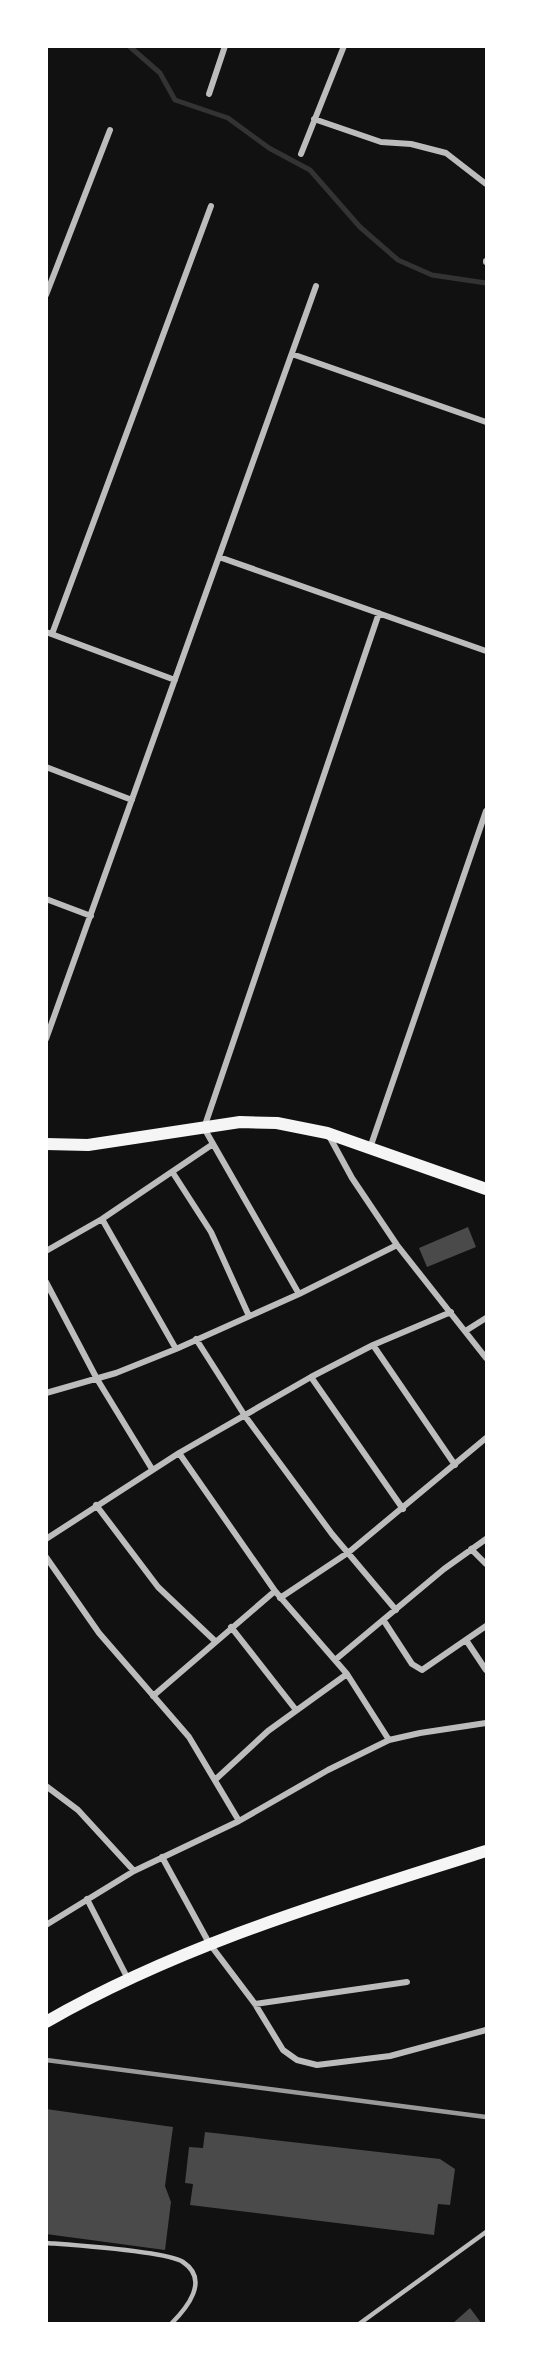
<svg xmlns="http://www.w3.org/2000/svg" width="533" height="2370" font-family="'PT Serif',serif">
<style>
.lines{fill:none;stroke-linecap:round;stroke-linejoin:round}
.stream{stroke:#333;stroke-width:5}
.building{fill:#4a4a4a}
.service{stroke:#bcbcbc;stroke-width:4.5}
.minor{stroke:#bcbcbc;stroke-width:6}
.secondary{stroke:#f5f5f5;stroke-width:12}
.rail{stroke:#9a9a9a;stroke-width:4.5}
</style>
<rect width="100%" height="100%" fill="#111"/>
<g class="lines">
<path class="stream" d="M129,46L160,73L175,100L228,118L269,148L310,170L360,227L398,260L432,275L486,283"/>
</g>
<path class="building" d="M468,1227L476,1247L427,1267L419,1248Z
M46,2109L173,2127L165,2186L171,2202L165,2250L46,2234Z
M205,2132L440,2159L455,2169L450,2205L438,2204L434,2235L190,2205L193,2184L185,2183L189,2147L203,2148Z
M470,2308L482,2324H452Z"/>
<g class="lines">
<path class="service" d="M46,2243C72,2245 166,2251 183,2262C210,2280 187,2308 171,2324
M359,2324L486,2232"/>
<path class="minor" d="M209,94L225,46
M314,119L381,142L411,144L446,153L486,184
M301,154L344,46
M486,262V261
M46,295L110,130
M292,354L486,422
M219,557L486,651
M46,632L175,680
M52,634L211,206
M46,767L132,800
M46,899L91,916
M46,1039L316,286
M328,1134L352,1178L397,1245L486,1358
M370,1148L486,811
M173,1173L211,1232L249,1316
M102,1219L176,1349
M46,1251L102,1219L213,1144
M46,1282L97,1379L152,1469
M299,1294L204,1128L379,613
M467,1330L486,1318
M196,1339L245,1416L332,1534L396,1610
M373,1345L455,1465
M311,1377L403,1509
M46,1393L116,1373L176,1349L299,1294L397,1245
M179,1453L275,1591L347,1674L389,1740
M96,1505L158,1587L215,1641
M46,1539L179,1453L311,1377L373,1345L451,1312
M471,1549L486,1564
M46,1557L99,1633L189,1737L239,1821
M280,1598L349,1552L486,1438
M384,1621L412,1664L422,1670L486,1626
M231,1627L296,1710
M466,1640L486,1670
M335,1660L444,1569L486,1539
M153,1696L275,1591
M216,1779L268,1731L347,1674
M46,1786L78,1810L134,1871
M162,1857L209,1943L255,2004L283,2050L297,2060L317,2065L390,2056L486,2030
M87,1899L128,1979
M46,1925L134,1871L239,1821L328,1770L389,1740L420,1733L486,1723
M255,2004L407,1982"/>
<path class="secondary" d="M46,1144L88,1145L240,1122L277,1123L327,1133L486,1189
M46,2022C184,1943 336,1899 486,1851"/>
<path class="rail" d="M46,2060L486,2117"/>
</g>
<rect width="533" height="2370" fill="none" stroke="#ffffff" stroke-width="96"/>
</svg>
